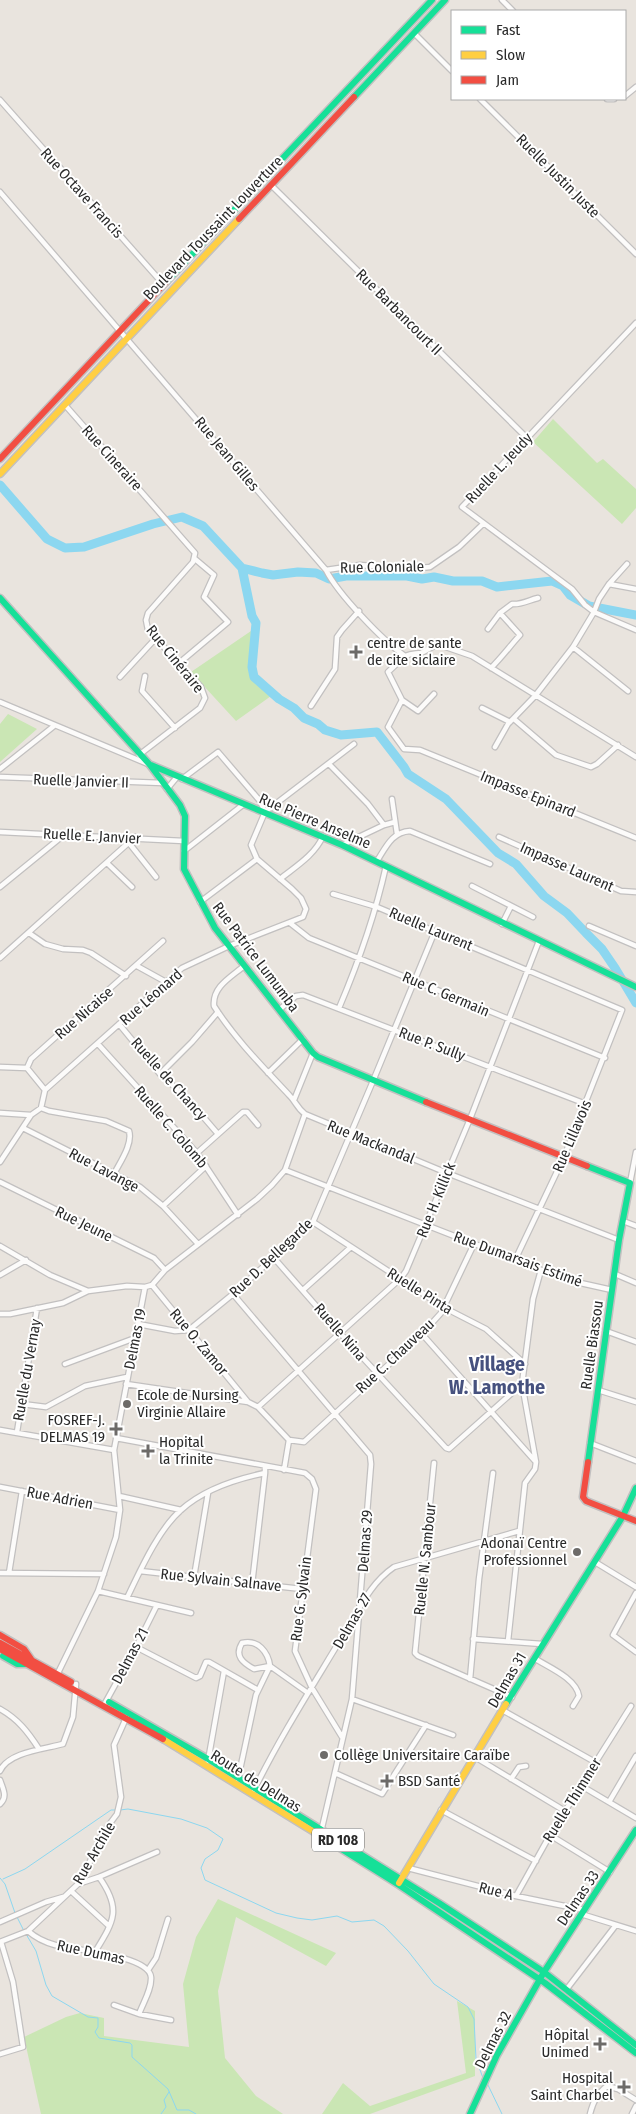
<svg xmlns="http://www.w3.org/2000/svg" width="636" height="2114" font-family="'Fira Sans Condensed',sans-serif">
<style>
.green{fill:#cae6b4}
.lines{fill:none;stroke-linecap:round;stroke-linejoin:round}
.stream{stroke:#8cd7f0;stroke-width:1}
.river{stroke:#8cd7f0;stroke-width:9}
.street-casing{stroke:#c2c0c0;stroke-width:7}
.fast-casing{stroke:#c2c0c0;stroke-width:9}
.slow-casing{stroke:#c2c0c0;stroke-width:9}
.jam-casing{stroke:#c2c0c0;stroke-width:9}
.street{stroke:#fcfbfa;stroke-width:4.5}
.fast{stroke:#16e098;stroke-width:6}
.slow{stroke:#ffcf43;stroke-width:6}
.jam{stroke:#f24e42;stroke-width:6}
.poi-dot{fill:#6d6b69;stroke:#fff;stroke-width:2}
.labels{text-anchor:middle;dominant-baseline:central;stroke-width:4;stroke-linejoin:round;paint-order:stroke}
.shield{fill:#fff;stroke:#6a6a6a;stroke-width:1}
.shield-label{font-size:14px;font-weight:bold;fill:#2a2a2a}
.street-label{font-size:15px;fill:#2a2a2a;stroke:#fff}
.poi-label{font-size:15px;fill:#2a2a2a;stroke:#fff;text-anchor:start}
.district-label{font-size:20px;font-weight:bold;fill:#46517e;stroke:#fff}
</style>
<rect width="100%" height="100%" fill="#e9e4de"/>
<path class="green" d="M553,419L597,463L603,459L636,489V508L622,524L533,442Z
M251,631L249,674L271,696L236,721L191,672Z
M8,714L37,729L0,762V724Z
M218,1899L336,1953L326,1966L236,1917L218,1991L225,2058L256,2096L283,2114H41L24,2037L66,2017L80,2013L104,2018V2036L189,2047L183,1984L196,1937Z
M457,2001L475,2011V2076L370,2114H322L343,2083L370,2106L466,2073Z"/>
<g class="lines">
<path class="stream" d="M120,1810L128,1809L181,1819L207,1828L223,1839L218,1850L205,1859L201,1868L205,1880L276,1913L297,1918L312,1920L337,1916L352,1922L374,1920L384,1926L408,1951L434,1984L468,2007L474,2019L476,2059L483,2078
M0,1878L5,1884L15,1913
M3,1879L25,1869L111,1810H116
M17,1917L24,1931
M26,1934L36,1951L46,1985L52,1996L88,2017L98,2018V2027L95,2032L99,2038L130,2043L132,2045V2057L168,2089L177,2110H189L196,2114
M487,2083L502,2114
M161,2114L166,2107L164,2100L169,2092"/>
<path class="river" d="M0,485L47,539L65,548L84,547L153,524L182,517L203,526L242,568L262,573L273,575L298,572L316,573L329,579L346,576H407L422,579L434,577L453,581H482L497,587L552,581L563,586L570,595L589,606L636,615
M242,568L252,616L256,623L252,667L254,677L279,699L294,708L304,718L318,724L325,730L341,735L377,732L404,767L408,774L446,799L498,853L516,864L544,896L567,913L586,933L602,949L615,968L636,1003"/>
<defs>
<path id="street" d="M502,0L513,11
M414,33L452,71
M625,96L636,87
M480,99L636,254
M607,99H614
M0,100L164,285
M272,186L527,438
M0,192L326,570C338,594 383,641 405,656C412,653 415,654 421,653C428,650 433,645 440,645L472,656L636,757
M636,323L462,507L572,589L585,605L594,612L636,630
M65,405L195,553L193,562L148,613L146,620L148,630L201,687L205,698L200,708L139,755
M326,570L360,565L411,569L430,567L459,547L483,524
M609,584L636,589
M488,629L500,613
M573,647L628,691
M405,656L388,672L402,700L388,727L404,749L420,750L636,838
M178,664L228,622L204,597L214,575L195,559
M491,668C502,657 510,646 520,635L500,613L512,604C521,605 529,600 538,598
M145,676L142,691L175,728
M120,677L156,638
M402,700L418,711L434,694
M0,702L148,764
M311,706L335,669L337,637L342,630L359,611
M482,708L510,722
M514,719L556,755L591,767L597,764L618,745
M495,747L508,724L535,696L573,647L594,612L599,599L609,584L627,564
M329,764L368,804L384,825
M0,769L54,726
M0,777L163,783
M182,779L218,752L260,801L265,812L251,845L257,859L200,902
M167,789L177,777
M392,799L397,834
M265,812L354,744
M0,832L184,841
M499,837L621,891L636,892
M129,843L156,877
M342,845L384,825L395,822
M184,851L244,804
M377,861C386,847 392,832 410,831L490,864
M107,863L132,887
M280,879C295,867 315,855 323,836
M472,886L533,917
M0,887L65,834
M333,894L377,907L622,1010L564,1157L515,1260
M290,923L309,938L605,1058
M502,924L511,906
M589,926L636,946
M29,933L45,944L63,949L83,950L91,953L126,976
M0,958L135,837
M137,966L166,982
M244,966C231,977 212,987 214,1006C235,1039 264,1068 290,1096C296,1102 297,1108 305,1114L447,1173L619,1240
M339,1008C359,961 375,916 386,866
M280,1009L296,996L303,995L586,1104
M119,1024L160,1074L187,1098L218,1134
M98,1044L197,1153L238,1215
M0,1067L27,1068L31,1059L163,941
M27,1068L45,1090
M268,1073L303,1039
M160,1074L192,1042L218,1012
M294,1100L313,1053
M41,1108L45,1090L182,968L229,946L303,917L306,909L301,898L292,889L257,859
M0,1113L31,1115L41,1108L49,1111L106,1121L129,1131C133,1144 120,1162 114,1174
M23,1128L140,1187L163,1206L198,1244
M197,1153L243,1112H247L258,1125
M0,1162L31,1115
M285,1170L567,1280L612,1290
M0,1182L154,1258L165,1270
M630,1183L636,1152
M163,1206L206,1166
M623,1221L636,1226
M313,1222L445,1308L486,1329L525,1364
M0,1246L50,1275L88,1291
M274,1258L340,1333L446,1448L449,1449L522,1384
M615,1274L636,1283
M0,1275L26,1260
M152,1285L248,1402L258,1407L289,1440
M303,1290L351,1247
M233,1294L370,1455L371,1464L352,1699L321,1832
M0,1314H10L63,1303L88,1291L127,1286L145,1287L152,1285L165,1270L257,1199L272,1185L285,1170L305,1114
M138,1324L175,1331L189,1330L233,1294L313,1222L373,1081L435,931
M606,1331L636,1342
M422,1334L535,1461
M65,1364L135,1338
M126,1384L248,1402
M598,1390L636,1402
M22,1404L46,1407L85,1386L127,1377
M258,1407L401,1278L406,1271L470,1119L539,941
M0,1430L114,1450
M17,1432L37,1308
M116,1438L305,1473L312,1479L316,1489L295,1651L312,1688L342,1737
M289,1440L304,1442L422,1334L441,1313L474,1244
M590,1443L636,1461
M434,1463L415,1653L418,1656L512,1697
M284,1470L289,1440
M0,1487L120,1510
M119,1496L181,1510
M595,1562L636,1587
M140,1571L302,1589
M0,1573L104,1574
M9,1573L22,1491
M194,1577L208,1493
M252,1584L265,1473
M98,1591L191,1613
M636,1593L613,1635L636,1652
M127,1598C140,1571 158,1530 181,1510C203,1490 236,1479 265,1473V1467
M473,1639L542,1644
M508,1641L525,1483L535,1469L536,1462L522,1384L533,1299L541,1270
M136,1647L196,1678L200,1676L206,1662H209L258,1690
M534,1658C548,1667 576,1678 579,1696L573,1706
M270,1666L254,1669C243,1663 234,1656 242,1643C258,1639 268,1652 270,1666L308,1693
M56,1677L98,1591L116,1537L120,1510L114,1450L145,1287
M470,1679L479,1579L493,1473
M352,1699L453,1735
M104,1705L136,1647L156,1607
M0,1709C18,1719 28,1732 39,1749
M504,1711L595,1762
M475,1757L565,1811
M208,1761L224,1671
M0,1771C8,1752 45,1749 63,1744L73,1717L76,1684
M335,1773L382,1794L426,1725
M238,1779L256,1695L270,1666
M511,1779L519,1767L526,1766
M0,1780C3,1789 8,1797 0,1804
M580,1785L636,1818
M254,1790C280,1737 312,1687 342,1637C358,1612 369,1584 394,1567L519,1531
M609,1802L636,1756
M441,1810L536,1861
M550,1835L610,1872
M408,1868L516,1896L584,1910
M78,1884L99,1877L157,1852
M71,1891L109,1926
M516,1896L550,1835L631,1706
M581,1914L636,1931
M0,1922L46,1902L63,1897
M28,1931C36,1938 44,1942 55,1945C73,1950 149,1955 151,1977C152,1989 143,2003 139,2014
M0,1942L28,1931L78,1884L88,1866L102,1834L117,1814L121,1797L114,1745L127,1716
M95,1952C114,1921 122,1909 99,1877
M148,1970L156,1958L168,1919
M566,1990L616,1925
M114,2005L139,2014L171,2020
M0,2054L23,2047L13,1982L1,1942
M590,2114C593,2102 597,2094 607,2086L618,2089L636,2100
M632,2114L636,2106"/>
<path id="fast" d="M354,97L445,0
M166,282L432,0
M0,598L150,765L180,805L185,816L184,869L215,928L313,1053L318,1057L426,1102
M151,765L342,845L636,987
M587,1166L630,1183L619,1240L588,1462
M3,1656L17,1664H25
M109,1702L208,1759L439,1903L544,1972L636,2045
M506,1704L623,1516L636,1488
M319,1835L399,1885L545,1983L636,2053
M470,2114L497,2055L544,1972L636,1830"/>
<path id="slow" d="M0,474L239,219
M163,1739L319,1835
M399,1883L506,1704"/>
<path id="jam" d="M239,219L354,97
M0,459L166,282
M426,1102L587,1166
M588,1462L583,1497L586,1501L636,1521
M0,1635L24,1649L31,1659
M0,1643L71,1682
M0,1649L163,1739"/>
</defs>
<use href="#street" class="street-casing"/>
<use href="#fast" class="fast-casing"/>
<use href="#slow" class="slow-casing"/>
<use href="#jam" class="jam-casing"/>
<use href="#street" class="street"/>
<use href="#fast" class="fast"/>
<use href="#slow" class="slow"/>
<use href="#jam" class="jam"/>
</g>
<g class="poi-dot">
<path d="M353.5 644.5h5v5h5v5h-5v5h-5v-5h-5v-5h5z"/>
<circle cx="127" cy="1404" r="5"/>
<path d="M113.5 1421.5h5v5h5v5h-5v5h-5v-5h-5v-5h5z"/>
<path d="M145.5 1443.5h5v5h5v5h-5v5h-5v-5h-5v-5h5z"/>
<circle cx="577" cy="1552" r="5"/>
<circle cx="324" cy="1755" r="5"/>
<path d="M384.5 1773.5h5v5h5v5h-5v5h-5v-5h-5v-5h5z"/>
<path d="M597.5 2036.5h5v5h5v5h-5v5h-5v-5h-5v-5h5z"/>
<path d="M621.5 2079.5h5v5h5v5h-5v5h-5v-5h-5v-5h5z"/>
</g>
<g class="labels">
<rect class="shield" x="312" y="1828.5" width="52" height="23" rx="4"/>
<g class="shield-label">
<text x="338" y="1840">RD 108</text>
</g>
<g class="street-label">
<text transform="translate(558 176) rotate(45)">Ruelle Justin Juste</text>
<text transform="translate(82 193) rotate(48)">Rue Octave Francis</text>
<text transform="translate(213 228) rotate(-46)">Boulevard Toussaint Louverture</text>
<text transform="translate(399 312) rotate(45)">Rue Barbancourt II</text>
<text transform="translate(227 454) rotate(50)">Rue Jean Gilles</text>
<text transform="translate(112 458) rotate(48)">Rue Cineraire</text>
<text transform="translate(499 468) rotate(-47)">Ruelle L. Jeudy</text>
<text transform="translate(382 567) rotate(-1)">Rue Coloniale</text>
<text transform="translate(175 659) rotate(51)">Rue Cinéraire</text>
<text transform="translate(81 781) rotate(2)">Ruelle Janvier II</text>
<text transform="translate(528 794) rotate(22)">Impasse Epinard</text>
<text transform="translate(315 821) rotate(23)">Rue Pierre Anselme</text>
<text transform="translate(92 836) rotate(3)">Ruelle E. Janvier</text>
<text transform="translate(567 867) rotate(24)">Impasse Laurent</text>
<text transform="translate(431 929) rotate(23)">Ruelle Laurent</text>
<text transform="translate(256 957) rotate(53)">Rue Patrice Lumumba</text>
<text transform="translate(446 994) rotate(23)">Rue C. Germain</text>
<text transform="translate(151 997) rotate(-41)">Rue Léonard</text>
<text transform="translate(84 1013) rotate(-41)">Rue Nicaise</text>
<text transform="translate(432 1044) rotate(21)">Rue P. Sully</text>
<text transform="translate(169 1079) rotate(48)">Ruelle de Chancy</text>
<text transform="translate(171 1127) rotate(49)">Ruelle C. Colomb</text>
<text transform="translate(572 1136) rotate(-67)">Rue Lillavois</text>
<text transform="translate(371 1142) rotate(22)">Rue Mackandal</text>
<text transform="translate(104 1170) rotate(28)">Rue Lavange</text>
<text transform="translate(436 1200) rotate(-68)">Rue H. Killick</text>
<text transform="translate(84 1224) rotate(26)">Rue Jeune</text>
<text transform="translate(271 1258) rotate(-43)">Rue D. Bellegarde</text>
<text transform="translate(518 1259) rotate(20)">Rue Dumarsais Estimé</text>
<text transform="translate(420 1291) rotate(32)">Ruelle Pinta</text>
<text transform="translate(340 1332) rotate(49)">Ruelle Nina</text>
<text transform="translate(135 1339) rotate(-79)">Delmas 19</text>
<text transform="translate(199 1342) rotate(50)">Rue O. Zamor</text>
<text transform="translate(592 1345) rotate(-82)">Ruelle Biassou</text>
<text transform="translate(395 1356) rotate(-43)">Rue C. Chauveau</text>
<text transform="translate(27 1370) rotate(-80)">Ruelle du Vernay</text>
<text transform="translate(60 1498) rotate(11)">Rue Adrien</text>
<text transform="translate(365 1541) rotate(-86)">Delmas 29</text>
<text transform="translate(425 1559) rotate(-84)">Ruelle N. Sambour</text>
<text transform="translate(221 1580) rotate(6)">Rue Sylvain Salnave</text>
<text transform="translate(301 1599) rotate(-83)">Rue G. Sylvain</text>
<text transform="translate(352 1621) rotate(-60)">Delmas 27</text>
<text transform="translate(130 1656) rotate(-62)">Delmas 21</text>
<text transform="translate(507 1680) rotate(-60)">Delmas 31</text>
<text transform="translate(256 1781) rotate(32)">Route de Delmas</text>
<text transform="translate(572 1800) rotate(-58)">Ruelle Thimmer</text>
<text transform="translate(94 1853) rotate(-60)">Rue Archile</text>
<text transform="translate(496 1891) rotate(14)">Rue A</text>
<text transform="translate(578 1898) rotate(-56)">Delmas 33</text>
<text transform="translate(91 1952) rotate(12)">Rue Dumas</text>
<text transform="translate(493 2040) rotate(-63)">Delmas 32</text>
</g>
<g class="poi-label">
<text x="367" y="643">centre de sante<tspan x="367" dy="17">de cite siclaire</tspan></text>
<text x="137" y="1395">Ecole de Nursing<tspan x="137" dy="17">Virginie Allaire</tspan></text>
<text x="105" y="1420" text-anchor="end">FOSREF-J.<tspan x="105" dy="17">DELMAS 19</tspan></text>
<text x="159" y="1442">Hopital<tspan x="159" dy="17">la Trinite</tspan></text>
<text x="567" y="1543" text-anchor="end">Adonaï Centre<tspan x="567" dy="17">Professionnel</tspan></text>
<text x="334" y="1755">Collège Universitaire Caraïbe</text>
<text x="398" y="1781">BSD Santé</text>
<text x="589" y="2035" text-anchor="end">Hôpital<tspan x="589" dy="17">Unimed</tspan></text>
<text x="613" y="2078" text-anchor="end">Hospital<tspan x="613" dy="17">Saint Charbel</tspan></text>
</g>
<g class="district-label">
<text x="497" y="1364">Village<tspan x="497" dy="23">W. Lamothe</tspan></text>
</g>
</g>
<rect x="451" y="10" width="175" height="90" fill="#ffffff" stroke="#aaaaaa"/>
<rect x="461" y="26" width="25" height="8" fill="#16e098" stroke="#aaaaaa"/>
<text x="496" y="35" font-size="15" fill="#2a2a2a">Fast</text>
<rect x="461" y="51" width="25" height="8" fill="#ffcf43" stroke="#aaaaaa"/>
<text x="496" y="60" font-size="15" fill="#2a2a2a">Slow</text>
<rect x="461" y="76" width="25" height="8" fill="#f24e42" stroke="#aaaaaa"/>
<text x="496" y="85" font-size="15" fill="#2a2a2a">Jam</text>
</svg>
